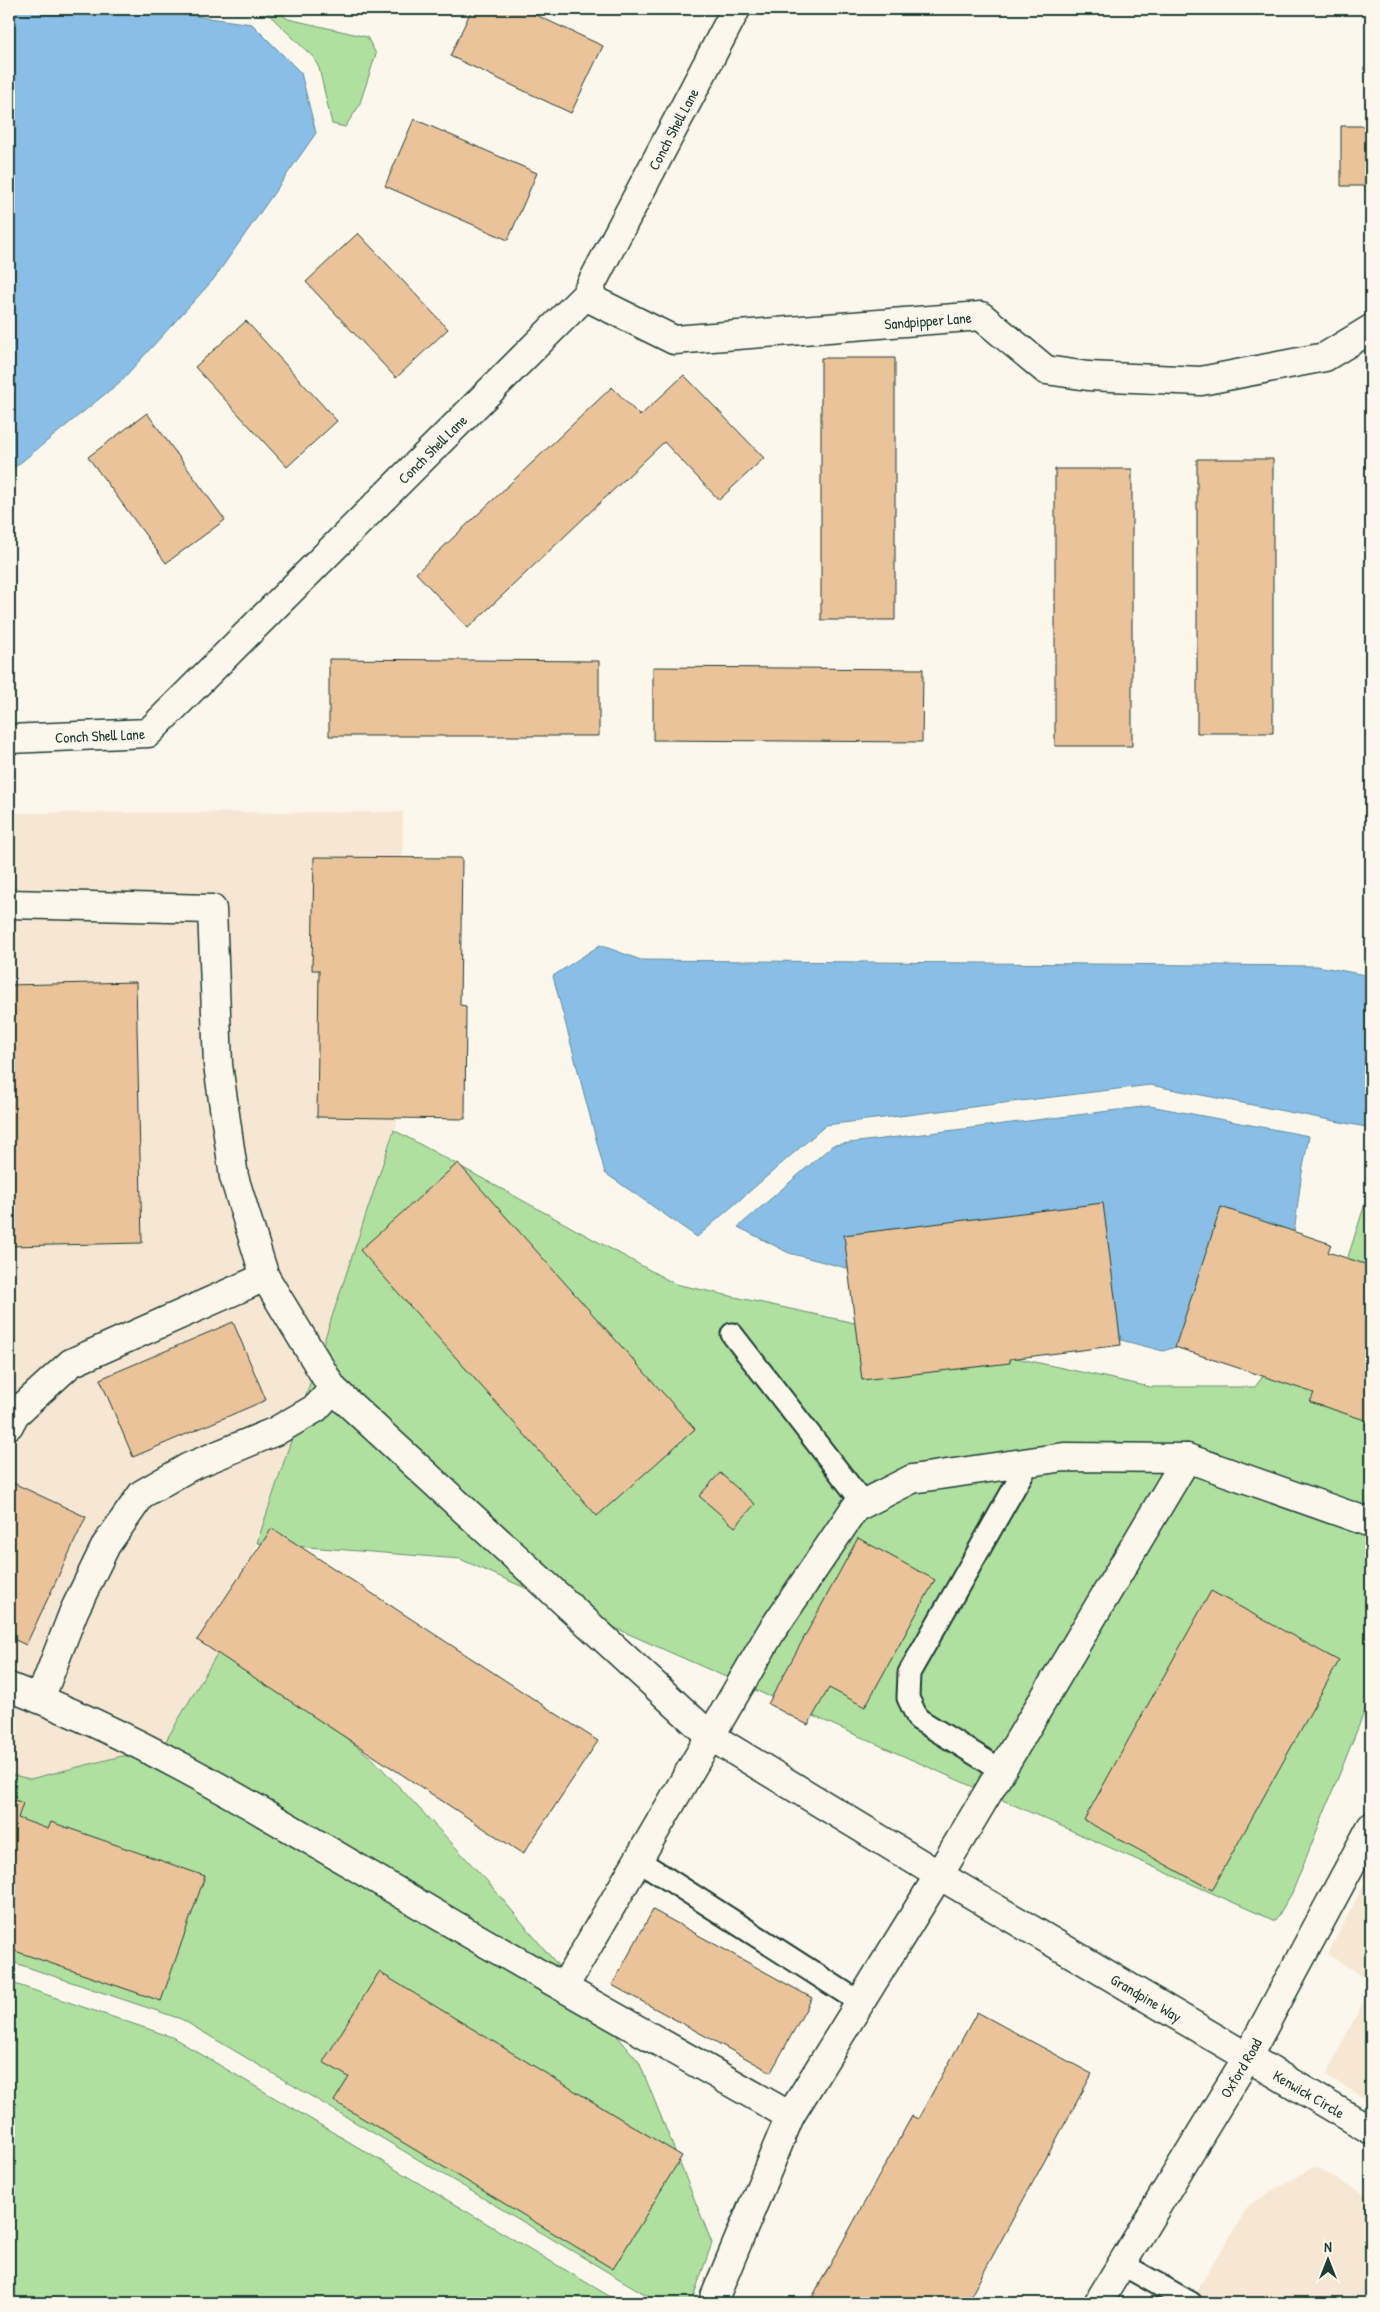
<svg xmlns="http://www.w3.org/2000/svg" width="1380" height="2312" font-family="'Patrick Hand',sans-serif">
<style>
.built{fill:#f6e7d3}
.green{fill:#afe0a0;stroke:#678e6a}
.water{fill:#89bfe6;stroke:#5f8b9f}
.building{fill:#eac39a;stroke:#1f3d34}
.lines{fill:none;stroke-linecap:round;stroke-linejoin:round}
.lane-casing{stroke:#1f3d34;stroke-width:25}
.street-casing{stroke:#1f3d34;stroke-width:31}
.secondary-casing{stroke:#1f3d34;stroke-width:31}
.lane{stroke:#fbf7ec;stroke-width:21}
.street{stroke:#fbf7ec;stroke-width:28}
.secondary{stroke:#fbf7ec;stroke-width:28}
.labels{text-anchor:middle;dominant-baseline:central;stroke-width:4.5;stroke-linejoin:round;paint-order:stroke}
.street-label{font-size:15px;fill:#1f3d34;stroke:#fbf7ec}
</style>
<rect width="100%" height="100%" fill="#fbf7ec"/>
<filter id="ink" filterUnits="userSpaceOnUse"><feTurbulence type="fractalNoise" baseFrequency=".02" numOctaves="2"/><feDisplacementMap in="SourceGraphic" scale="10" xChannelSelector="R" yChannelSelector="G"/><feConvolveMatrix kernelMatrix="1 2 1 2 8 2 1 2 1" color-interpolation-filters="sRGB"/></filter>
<g filter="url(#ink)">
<path class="built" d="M403,812L400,1113L224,1642L157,1756H121L30,1779L9,1774V813Z
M1371,1872V1981L1327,1954Z
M1371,1986V2102L1326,2075Z
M1315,2166L1371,2199V2303H1189L1249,2205Z"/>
<path class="green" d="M263,9H274L288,19L367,37L376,54L359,106L345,127L332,124L319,68L313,57Z
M394,1130L675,1284L1150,1387H1255L1346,1263L1371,1185V1695L1292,1893L1275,1921L460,1559L257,1543Z
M224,1642L373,1759L488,1882L639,2062L712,2243L691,2303H660L181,2019L9,1961V1774L30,1779L122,1756H157Z
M9,1982L172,2037L621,2303H9Z"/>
<path class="water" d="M9,9H166L195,16L252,24L301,73L316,133L213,280L120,382L9,472Z
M600,945L641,960L1317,966L1371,976V1128L1150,1085L826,1125L697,1237L605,1173L553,976Z
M1150,1106L1309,1136L1301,1178L1285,1305L1224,1332L1163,1351L789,1253L738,1227L833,1145Z"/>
<path class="building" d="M472,9H523L603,46L571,113L450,56Z
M414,119L537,173L508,240L385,186Z
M1341,126H1371V186H1341Z
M358,233L448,329L396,378L306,282Z
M246,321L337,421L287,467L195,367Z
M821,358H895V620H821Z
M684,375L764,458L719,500L664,442L468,628L416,573L612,387L640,416Z
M147,413L225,520L166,563L88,457Z
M1197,459H1273V733H1197Z
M1055,469H1132V746H1055Z
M329,659L599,661V736H329Z
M653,667L923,669L922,742L653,740Z
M314,857L462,858L460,1005L466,1006L465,1119L317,1117L319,970H312Z
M136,982L142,1243L9,1246V985Z
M458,1163L695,1429L597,1516L360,1250Z
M1103,1203L1121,1345L1010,1359V1363L862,1380L844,1235Z
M1221,1207L1331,1244L1328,1252L1371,1266V1422L1310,1402L1314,1393L1175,1347Z
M233,1322L266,1400L133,1457L100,1379Z
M720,1473L755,1504L735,1527L699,1496Z
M9,1481L86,1517L26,1645L9,1637Z
M272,1528L598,1741L523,1854L197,1640Z
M858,1538L935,1580L865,1707L829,1688L808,1725L768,1704Z
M1211,1591L1339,1661L1212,1890L1084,1820Z
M9,1798L23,1803L18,1818L48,1829L51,1822L205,1876L161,2001L9,1949Z
M653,1910L812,1998L771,2072L612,1985Z
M379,1972L682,2156L613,2269L334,2101L349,2077L323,2062Z
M977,2012L1092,2074L967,2303H809L912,2116L918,2119Z"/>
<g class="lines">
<defs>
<path id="lane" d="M732,1334L864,1504
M1001,1770L918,1719L908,1698L909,1673L1029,1462
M638,1860L861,2003
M1122,2264L1191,2303"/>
<g id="street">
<path id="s1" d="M585,296L674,340L981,316L1046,370L1088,376L1201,381L1325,357L1371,329"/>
<path id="s2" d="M9,739L148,733L585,296L736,9"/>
<path d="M9,904L212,909L218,1065L234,1177L265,1277"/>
<path d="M333,1389L710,1736L939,1875L1187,1458"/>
<path d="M9,1425L15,1414L71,1363L265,1277L333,1389L316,1408L276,1431L189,1467L142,1494L106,1545L74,1611L40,1699"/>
<path id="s3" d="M9,1687C149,1740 276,1820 405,1896C532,1971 662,2043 790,2116L939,1875L1371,2130"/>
<path d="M564,1987L771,1632L855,1508L912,1479L1064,1457L1187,1458L1371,1523"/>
<path d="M714,2299L790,2116"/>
</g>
<g id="secondary">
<path id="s4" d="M1098,2303L1248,2056L1371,1827"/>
</g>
</defs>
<use href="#lane" class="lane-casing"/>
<use href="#street" class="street-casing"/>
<use href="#secondary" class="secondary-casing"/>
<use href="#lane" class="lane"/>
<use href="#street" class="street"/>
<use href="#secondary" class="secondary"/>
</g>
</g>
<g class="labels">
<g class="street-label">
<text stroke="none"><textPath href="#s2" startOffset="946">Conch Shell Lane</textPath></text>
<text stroke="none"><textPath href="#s1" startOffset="354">Sandpipper Lane</textPath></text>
<text stroke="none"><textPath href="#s2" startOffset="541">Conch Shell Lane</textPath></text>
<text stroke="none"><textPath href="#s2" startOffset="91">Conch Shell Lane</textPath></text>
<text stroke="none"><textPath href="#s3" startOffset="1416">Grandpine Way</textPath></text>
<text stroke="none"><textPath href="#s4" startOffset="275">Oxford Road</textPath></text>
<text stroke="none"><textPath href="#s3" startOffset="1605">Kenwick Circle</textPath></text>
</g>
</g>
<rect width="1380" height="2312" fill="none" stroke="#fbf7ec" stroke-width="30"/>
<rect x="15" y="15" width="1350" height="2282" fill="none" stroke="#1f3d34" stroke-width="2" filter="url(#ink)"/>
<g transform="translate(1328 2260)" stroke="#fbf7ec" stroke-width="4" paint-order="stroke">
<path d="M0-4L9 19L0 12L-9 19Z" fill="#1f3d34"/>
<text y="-8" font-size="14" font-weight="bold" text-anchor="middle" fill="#1f3d34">N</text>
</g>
</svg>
